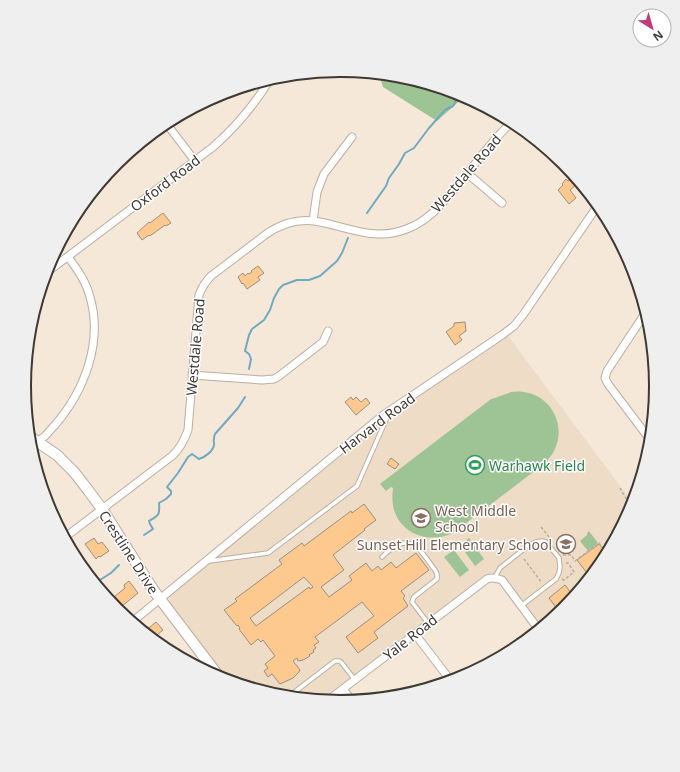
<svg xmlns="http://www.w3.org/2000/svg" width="680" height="772" font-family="'Noto Sans',sans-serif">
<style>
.built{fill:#eedcc7}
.green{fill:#9ec395}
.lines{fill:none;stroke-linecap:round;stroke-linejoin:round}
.stream{stroke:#70aac0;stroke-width:2}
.building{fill:#fdc98e;stroke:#9b8f81;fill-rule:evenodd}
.lane-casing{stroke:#bbaea1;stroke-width:5.5}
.street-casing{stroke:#bbaea1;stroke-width:9}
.secondary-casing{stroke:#bbaea1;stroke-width:12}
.path{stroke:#b8ada1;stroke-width:1.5;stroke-dasharray:3 2;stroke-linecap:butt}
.lane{stroke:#fff;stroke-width:3.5}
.street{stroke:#fff;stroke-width:7}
.secondary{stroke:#fff;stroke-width:10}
.labels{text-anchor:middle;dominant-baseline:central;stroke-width:3;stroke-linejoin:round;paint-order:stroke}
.street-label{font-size:14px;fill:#3f3934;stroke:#fff}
.leisure-label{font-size:14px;fill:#27864d;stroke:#fff;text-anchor:start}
.education-label{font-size:14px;fill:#785e54;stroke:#fff;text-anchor:start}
.rim{fill:none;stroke:#3f3934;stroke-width:2}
</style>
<rect width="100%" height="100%" fill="#f5e8d9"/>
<path class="built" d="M508,336L633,503L632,507L603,562L563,610L542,627L504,576L497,573H492L485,575L321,700L278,696L227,680L170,605L169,601L170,596L392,414Z"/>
<path class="green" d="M379,74L402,76L461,94L465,96L437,121L383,87Z
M511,392C552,386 575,434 545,463L453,533C430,544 402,535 394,510C392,503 392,496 393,488L391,487L386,491L380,484L491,399L495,398Z
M589,531L598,543L588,551L580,541L587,535V533Z
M469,538L484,559L475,566L460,545Z
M454,550L469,570L460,577L444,557Z"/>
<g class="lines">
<path class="stream" d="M367,213L386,186L389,178L399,164L405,153L414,148L429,128L445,110L453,106L455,103L456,98L455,93V92
M249,369L251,359L249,354L245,351L249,335L252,329L264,320L270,310L274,298L279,289L283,285L297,280H309L320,276L337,261L342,253L348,238
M144,535L153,529L150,524L149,521C159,515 160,515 159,503L166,499L171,494V491L167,487L178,473L188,457L192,454L199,459C205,457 214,451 214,444C214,440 213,439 215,434L238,408L245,397
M95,583L111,573L119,565"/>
</g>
<path class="building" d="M572,178L577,184L570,190L576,198L569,204L558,190L563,185L562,184L566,179L568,181Z
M163,213L171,223L166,226L165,225L150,236L149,235L142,240L137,233L149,222L150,223Z
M258,266L264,273L258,277L260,280L247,289L243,283L242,284L238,277L243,273L245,276L248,273L249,274L252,272L251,271Z
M465,322L466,331L459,336L462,340L455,345L446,332L454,326V323Z
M351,397L353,400L356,397L361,402L366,398L370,403L356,415L345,402Z
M391,458L399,464L395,469L387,464Z
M364,504L376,520L364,529L365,530L333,555L344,570L321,587L329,597L352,580L349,576L366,563L372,571L378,566L381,570L391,562L396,568L416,553L429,570L401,591L405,596L403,598L408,606L374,632L378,638L358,653L346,637L374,616L362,602L315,637L319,642L314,645L316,648L313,650L314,652L309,655L310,656L303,660L298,661L297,658L293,661L300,670L298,673L293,678L280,684L272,674L268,677L264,671L268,668L265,664L275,656L263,640L261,642L258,639L251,645L239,629L240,628L238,625L237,626L224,610L237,601L235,599L282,564L279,560L302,543L304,546L351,511L352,513ZM304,577L313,587L310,589L309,587L256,626L250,618Z
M94,538L98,544L102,542L109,551L100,557L99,556L96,559L85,544Z
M599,544L607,554L603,562L590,577L577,560Z
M129,581L138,593L121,607L114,597L125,588L124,585Z
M565,585L574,597L563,610L560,613L549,598Z
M156,622L163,630L152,639L144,632Z
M165,640L177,655L164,649L159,644Z"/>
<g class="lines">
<defs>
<path id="lane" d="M382,557C387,552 393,547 400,544C416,538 426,559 435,570L437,574V579L414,597L412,602L428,623
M209,561L268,553L357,486L389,413
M495,577L500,568L529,545L536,542L542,541L546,542L559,558L560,567L559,573L556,579L521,606
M288,697L335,661H339L341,662L355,680"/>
<path id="street" d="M166,123L195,161
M467,173L502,203
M313,221L317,192L324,174L352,137
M46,273L213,147C236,127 255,104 271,78
M646,312L607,371L605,378L608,384L651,441
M192,375L262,380L274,379L279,376L323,342L328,331
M30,447C35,444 40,440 45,436C48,433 52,428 55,425C85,390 103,342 90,297C86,281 77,269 68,257
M64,538L172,456C180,449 184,441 188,430L199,295C202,287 205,282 211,276L265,235C279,225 296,219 314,221C348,226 374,243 409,228C431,219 444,201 459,184C476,163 492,140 512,122
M132,622L382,416L502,335L514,326L523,315L598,205
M415,634L451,681
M343,689L352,701
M327,701L487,579C492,577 496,578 502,580L539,630"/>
<path id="secondary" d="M29,436L57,455L74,472L88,490L102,509L154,591L220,678"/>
</defs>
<use href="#lane" class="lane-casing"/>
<use href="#street" class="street-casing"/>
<use href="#secondary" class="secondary-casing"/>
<path class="path" d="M620,488L622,492L632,507
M541,527L549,537
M563,555H571L575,561L599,543L607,553
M524,559L542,583
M562,579L564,580L574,572L568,563H565"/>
<use href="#lane" class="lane"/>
<use href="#street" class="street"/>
<use href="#secondary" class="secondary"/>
</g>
<defs>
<symbol id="stadium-ring" viewBox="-11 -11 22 22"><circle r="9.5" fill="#fff" stroke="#2e9e5b" stroke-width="1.5"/><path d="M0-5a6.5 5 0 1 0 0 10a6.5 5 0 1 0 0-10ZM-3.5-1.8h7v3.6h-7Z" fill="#2e9e5b"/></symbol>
<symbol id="school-ring" viewBox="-11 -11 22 22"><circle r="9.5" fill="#fff" stroke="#8d6e63" stroke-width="1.5"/><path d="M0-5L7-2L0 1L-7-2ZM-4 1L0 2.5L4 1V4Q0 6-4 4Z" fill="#8d6e63"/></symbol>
</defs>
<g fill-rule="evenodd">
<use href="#stadium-ring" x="464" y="454" width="22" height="22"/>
<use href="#school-ring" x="410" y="507" width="22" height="22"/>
<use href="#school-ring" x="555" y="533" width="22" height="22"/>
</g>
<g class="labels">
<g class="street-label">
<text transform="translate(466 173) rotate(-49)">Westdale Road</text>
<text transform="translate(165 183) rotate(-37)">Oxford Road</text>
<text transform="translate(195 347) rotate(-85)">Westdale Road</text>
<text transform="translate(377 423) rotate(-37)">Harvard Road</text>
<text transform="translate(129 552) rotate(57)">Crestline Drive</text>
<text transform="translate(410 637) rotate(-38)">Yale Road</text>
</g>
<g class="leisure-label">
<text x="489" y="465">Warhawk Field</text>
</g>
<g class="education-label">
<text x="435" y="510">West Middle<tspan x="435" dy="16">School</tspan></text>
<text x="552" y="544" text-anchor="end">Sunset Hill Elementary School</text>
</g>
</g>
<path d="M0 0H680V772H0ZM31 386a309 309 0 1 1 618 0a309 309 0 1 1-618 0Z" fill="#f0efef" fill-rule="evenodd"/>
<path class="rim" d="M31 386a309 309 0 1 1 618 0a309 309 0 1 1-618 0Z"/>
<g transform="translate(652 28) rotate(143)"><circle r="19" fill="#ffffff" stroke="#b2b0ae"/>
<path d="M0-3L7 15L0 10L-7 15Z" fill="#c23a79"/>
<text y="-6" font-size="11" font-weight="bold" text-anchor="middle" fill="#3f3934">N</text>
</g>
</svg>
